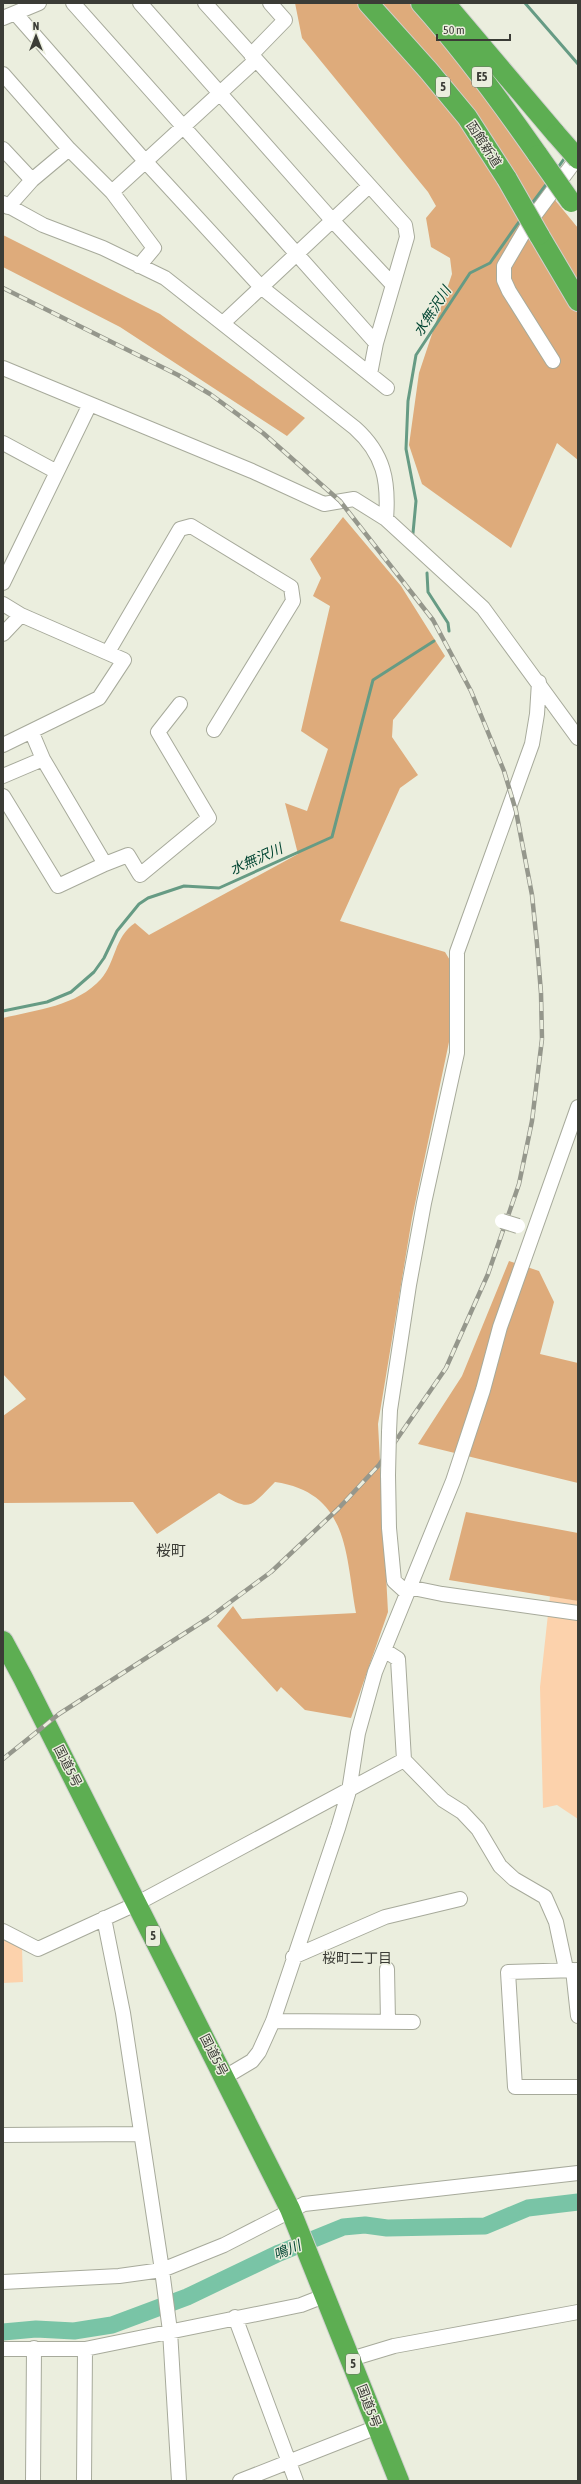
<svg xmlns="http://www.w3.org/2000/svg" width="581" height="2484" font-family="'Asap Condensed','Noto Sans JP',sans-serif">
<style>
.green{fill:#fcd2ac}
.forest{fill:#deab7b}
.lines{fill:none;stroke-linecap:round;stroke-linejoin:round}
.stream{stroke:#669b84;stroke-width:3}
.river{stroke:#79c4a6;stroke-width:17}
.minor-casing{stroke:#a7aa9b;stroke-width:16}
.highway-casing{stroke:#d0d0cf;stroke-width:22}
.minor{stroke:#fff;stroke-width:14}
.highway{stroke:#5dae52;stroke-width:20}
.rail-casing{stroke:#95978c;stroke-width:4.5}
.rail{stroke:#ebeede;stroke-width:3;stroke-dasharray:9;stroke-linecap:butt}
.minor-bridge-casing{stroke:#a7aa9b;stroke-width:16;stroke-linecap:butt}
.highway-bridge-casing{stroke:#d0d0cf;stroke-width:22;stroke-linecap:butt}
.minor-bridge{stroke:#fff;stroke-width:14}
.highway-bridge{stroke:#5dae52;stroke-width:20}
.labels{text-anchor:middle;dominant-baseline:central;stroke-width:3;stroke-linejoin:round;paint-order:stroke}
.shield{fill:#ebeede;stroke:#707168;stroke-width:1}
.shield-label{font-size:12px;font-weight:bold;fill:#3b3c36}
.street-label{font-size:13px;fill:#3b3c36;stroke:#ebeede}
.water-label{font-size:14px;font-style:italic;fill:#044734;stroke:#ebeede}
.neighbourhood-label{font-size:14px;fill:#3b3c36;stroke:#ebeede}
.quarter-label{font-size:15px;fill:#3b3c36;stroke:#ebeede}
</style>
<rect width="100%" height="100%" fill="#ebeede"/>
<path class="green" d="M550,1596L578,1601V1819L557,1805L543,1808L540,1687Z
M3,1938L22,1947L23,1982L3,1983Z"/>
<path class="forest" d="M295,3H455L550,194L578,228V460L557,443L511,548L422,484L409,445L419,373L452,274L450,258L431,247L426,218L436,206L428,192L302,38Z
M3,235L160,314L305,418L287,436L120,327L3,267Z
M343,517L401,586L445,656L393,720L392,737L418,775L400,788L340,921L445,952L451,962L449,1042L412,1218L378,1424L388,1612L351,1718L305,1710L281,1687L277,1692L217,1626L233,1606L242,1619L356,1613C345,1553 349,1493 275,1482C249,1508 252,1512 219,1493L157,1534L133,1502L3,1503V1416L26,1399L3,1374V1018C36,1010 77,1006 101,979C116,962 114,937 135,923L149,935L298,854L285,803L307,811L328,749L301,731L330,606L313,596L321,578L310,559Z
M509,1261L539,1271L554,1302L540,1354L578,1363V1483L418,1444L462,1376Z
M466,1512L578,1533V1601L449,1580Z"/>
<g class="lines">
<path class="stream" d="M525,3L578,64
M557,169L566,156
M530,206L548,182
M413,533L416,501L406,449L408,401L416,355L470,273L490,263L521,219
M427,573L428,592L448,623L449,631
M3,1011L47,1002L71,992L94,972L104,958L117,931L139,904L148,898L184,886L219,888L332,837L373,680L434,641"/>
<path class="river" d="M3,2332L36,2329L74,2331L112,2325L187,2297L279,2253L343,2227L365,2225L387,2228L485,2226L528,2208L578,2202"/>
<defs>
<path id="minor" d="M73,3L376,343
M140,3L332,220L393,285
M205,3L405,225L407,237L376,343L370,374
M15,13L145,161L261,287L387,388
M3,18L39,3
M251,55L285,20L270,3
M3,74L69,149L112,192L154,248L139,266
M3,149L32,180
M112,192L256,60
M3,203L43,225L103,248L165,278L355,428C384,454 389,481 386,519
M8,207L32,180L69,149
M223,323L369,186
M553,361L509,291L504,280V266L531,220L578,157
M3,368L252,471L324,504L354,499L386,519L483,608L578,738
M3,443L57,472
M3,583L90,404
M3,604L21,615L124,660L99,698L3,745
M3,634L21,615
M108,652L180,529L191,526L291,587L293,601L214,730
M3,776L43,759
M3,796L58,886L105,864L43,759L32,733
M105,864L128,855L140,875L209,818L158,732L180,704
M389,1432L390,1410L409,1285L424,1203L457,1053V952L532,744L537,714L539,682
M388,1475L389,1528L394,1581L406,1592
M408,1587L442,1594L578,1613
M384,1650L398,1659L404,1760L443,1800L462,1812L478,1829L500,1866L514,1879L545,1897L556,1922L566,1969
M104,1918L123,2013L162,2270L170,2331L179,2481
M3,1931L38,1949L136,1904L404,1760
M293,1957L385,1917L460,1899
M387,1969L388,2022
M573,1970L578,2016
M578,1970L508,1972L515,2087H578
M273,2021L413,2022
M225,2077L252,2061L259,2052L273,2021L338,1828L349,1791L358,1733L375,1672L453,1481L483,1390L500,1327L578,1107
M3,2135L141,2134
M3,2282L119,2276L162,2270L224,2245L304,2204L578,2173
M235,2317L296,2481
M3,2349H85L301,2305L324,2296
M351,2359L394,2346L578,2312
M33,2481L34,2348
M84,2481L85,2349
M240,2481L377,2427"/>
<path id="highway" d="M368,3L428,70L467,117L507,179
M421,3C464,51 501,102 538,155
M445,3L556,134
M539,235L578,301
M3,1641L23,1678L290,2209L399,2481"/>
</defs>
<use href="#minor" class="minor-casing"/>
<use href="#highway" class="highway-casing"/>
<use href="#minor" class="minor"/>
<use href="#highway" class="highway"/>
<defs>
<path id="rail" d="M3,288L178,375L210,394L263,433L340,501L433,620L471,691L504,771L516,811L532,895L537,944L541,993L542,1039L532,1121L519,1184L488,1274L446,1368L379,1465L338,1509L271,1572L210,1617L59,1714L3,1759"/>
</defs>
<use href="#rail" class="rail-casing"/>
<use href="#rail" class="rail"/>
<defs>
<path id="minor-bridge" d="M502,1221L518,1226
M388,1475L389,1432"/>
<path id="highway-bridge" d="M556,134L578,159
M538,155L571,202
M507,179L539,235"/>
</defs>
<use href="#minor-bridge" class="minor-bridge-casing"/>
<use href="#highway-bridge" class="highway-bridge-casing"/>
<use href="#minor-bridge" class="minor-bridge"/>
<use href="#highway-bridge" class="highway-bridge"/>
</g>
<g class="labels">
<g class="shield">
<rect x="472" y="67" width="20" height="20" rx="3"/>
<rect x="436" y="77" width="14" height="20" rx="3"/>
<rect x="146" y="1926" width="14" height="20" rx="3"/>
<rect x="346" y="2354" width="14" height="20" rx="3"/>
</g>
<g class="shield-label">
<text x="482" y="77">E5</text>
<text x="443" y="87">5</text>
<text x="153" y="1936">5</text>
<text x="353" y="2364">5</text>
</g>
<g class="street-label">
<text transform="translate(484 144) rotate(57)">函館新道</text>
<text transform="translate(68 1766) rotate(63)">国道5号</text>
<text transform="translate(214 2055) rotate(63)">国道5号</text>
<text transform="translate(369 2406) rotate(69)">国道5号</text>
</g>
<g class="water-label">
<text transform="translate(432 311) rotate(-57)">水無沢川</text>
<text transform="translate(256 859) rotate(-24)">水無沢川</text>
<text transform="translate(287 2250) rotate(-23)">鳴川</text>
</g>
<g class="neighbourhood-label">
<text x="357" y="1958">桜町二丁目</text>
</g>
<g class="quarter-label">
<text x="171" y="1550">桜町</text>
</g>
</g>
<rect width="581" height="2484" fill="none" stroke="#3b3c36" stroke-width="8"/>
<g transform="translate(36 36)" stroke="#ebeede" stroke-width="3" paint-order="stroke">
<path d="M0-3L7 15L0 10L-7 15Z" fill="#3b3c36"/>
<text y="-6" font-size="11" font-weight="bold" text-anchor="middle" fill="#3b3c36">N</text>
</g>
<path d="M437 34v6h73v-6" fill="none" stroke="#3b3c36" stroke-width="2"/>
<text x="443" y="34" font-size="12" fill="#3b3c36" stroke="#ebeede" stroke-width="3" paint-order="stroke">50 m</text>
</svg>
